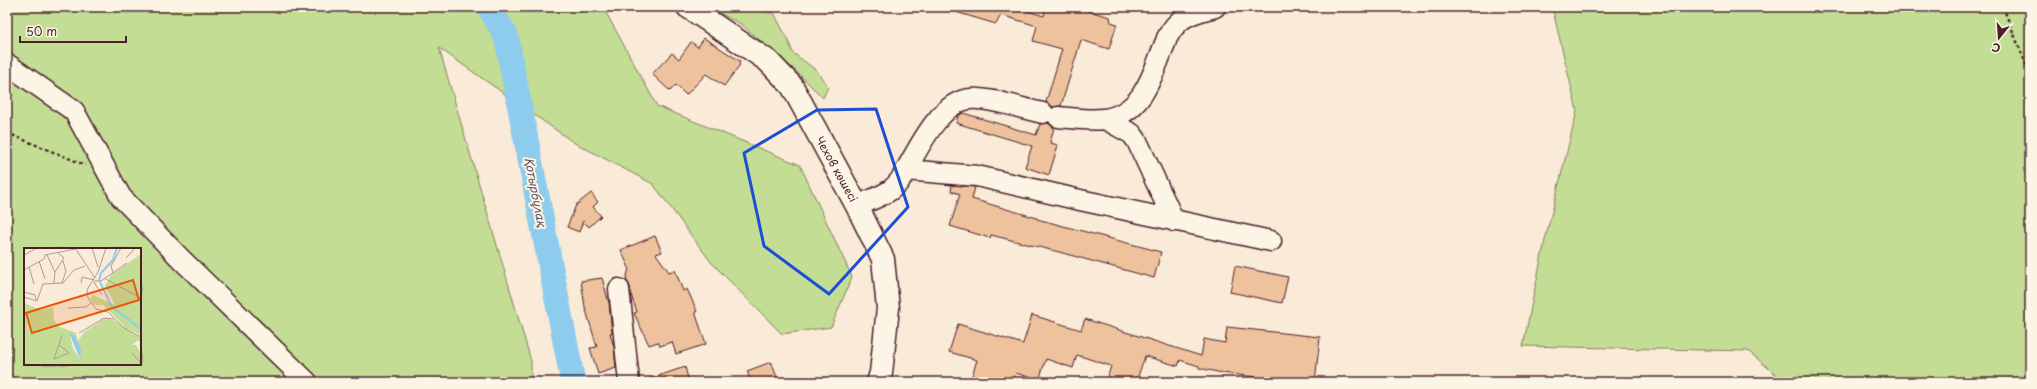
<svg xmlns="http://www.w3.org/2000/svg" width="2037" height="389" font-family="'Playpen Sans',sans-serif">
<style>
.green{fill:#c3dd94;stroke:#867e60;fill-rule:evenodd}
.lines{fill:none;stroke-linecap:round;stroke-linejoin:round}
.river{stroke:#8eccee;stroke-width:25}
.building{fill:#edc29d;stroke:#4a1f2b}
.minor-casing{stroke:#4a1f2b;stroke-width:23}
.major-casing{stroke:#4a1f2b;stroke-width:25}
.path{stroke:#4a1f2b;stroke-width:2.5;stroke-dasharray:3 3;stroke-linecap:butt}
.minor{stroke:#fcf5e5;stroke-width:20}
.major{stroke:#fcf5e5;stroke-width:22}
.marked{fill:none;stroke:#1d4ed8;stroke-width:3;stroke-linejoin:round}
.labels{text-anchor:middle;dominant-baseline:central;stroke-width:4;stroke-linejoin:round;paint-order:stroke}
.street-label{font-size:11px;fill:#4a1f2b;stroke:#fcf5e5}
.water-label{font-size:12px;font-style:italic;fill:#5e5366;stroke:#fcf5e5}
.inset-river{fill:none;stroke:#8eccee;stroke-width:2}
.inset-road{fill:none;stroke:#b39992;stroke-width:1}
.view{fill:#e8590c;fill-opacity:0.15;stroke:#e8590c;stroke-width:2}
.inset-edge{fill:none;stroke:#4a1f2b;stroke-width:2}
</style>
<rect width="100%" height="100%" fill="#f9ebd7"/>
<filter id="ink" filterUnits="userSpaceOnUse"><feTurbulence type="fractalNoise" baseFrequency=".025" numOctaves="2"/><feDisplacementMap in="SourceGraphic" scale="8" xChannelSelector="R" yChannelSelector="G"/><feConvolveMatrix kernelMatrix="1 2 1 2 8 2 1 2 1" color-interpolation-filters="sRGB"/></filter>
<g filter="url(#ink)">
<path class="green" d="M7,7H603L657,106L800,165L852,277L831,327L782,334L711,262L653,184L573,142L439,48L531,361V382H7ZM25,249H140V364H25Z
M707,7H735L774,13L788,40L793,53L816,70L828,87L823,98L796,71L741,24Z
M1552,7H2030V382H1785L1748,351L1523,346L1545,240L1577,111Z"/>
<g class="lines">
<path class="river" d="M489,7L506,36L573,382"/>
</g>
<path class="building" d="M949,7H1014L1044,16L1046,7H1075L1110,17L1111,22L1117,24L1109,49L1081,40L1061,106L1052,107L1046,102L1062,49L1033,41L1037,26L1001,15L996,24L949,10Z
M704,38L740,61L739,66L724,86L706,74L686,95L676,85L670,91L652,74L672,53L679,59L691,42L698,47Z
M963,113L1036,135L1040,124L1048,123L1054,128L1050,143L1058,145L1049,175L1025,167L1032,146L956,123L958,116Z
M952,185L975,187L972,199L1037,218V219L1161,252L1154,278L1059,252L991,235L990,238L950,226L960,194L951,191Z
M591,193L598,202L593,207L601,216L589,227L583,221L579,232L567,227L576,205Z
M655,236L662,252L656,254L669,272L675,270L683,291L687,289L697,311L695,312L706,344L676,354L672,342L660,346L658,342L649,345L634,313L637,312L632,298L630,287L626,280L629,268L621,250Z
M1235,266L1288,277L1282,303L1230,292Z
M602,278L609,303L612,333H610L614,347L616,368L598,374L590,348L597,347L585,307L581,281Z
M1032,315L1081,330L1085,319L1201,356L1204,339L1225,343L1227,327L1320,337L1315,382H1298L1222,373L1199,368V366L1180,360L1178,366L1145,356L1136,382H1106L1111,366L1077,355L1073,368L1046,359L1039,380L1016,373L1013,382H970L977,360L949,352L958,324L1023,344Z
M771,362L779,382H751L747,371Z
M685,367L689,382H647L646,380Z"/>
<g class="lines">
<defs>
<path id="minor" d="M1167,38C1178,16 1192,13 1215,7
M7,64L74,111L121,197L180,258L307,382
M1058,117C1073,118 1089,121 1104,119C1144,114 1153,72 1166,41
M1105,119L1132,134L1137,141L1174,221
M906,170C919,147 941,101 970,99C989,97 1023,109 1043,113
M857,206C880,195 895,194 906,170L977,176L1080,200L1271,241
M619,289L629,382"/>
<path id="major" d="M688,7L768,61L792,86L857,206L883,259L888,308L881,373L878,382"/>
</defs>
<use href="#minor" class="minor-casing"/>
<use href="#major" class="major-casing"/>
<path class="path" d="M2003,7L2030,74
M7,133L85,165"/>
<use href="#minor" class="minor"/>
<use href="#major" class="major"/>
</g>
</g>
<path class="marked" d="M876,109L908,207L829,294L764,246L744,153L817,110Z"/>
<g class="labels">
<g class="street-label">
<text transform="translate(837 169) rotate(61)">Чехов көшесі</text>
</g>
<g class="water-label">
<text transform="translate(536 192) rotate(79)">Қотырбұлақ</text>
</g>
</g>
<g transform="translate(24 248)">
<rect width="117" height="117" fill="#f9ebd7"/>
<path d="M117,6V87L102,80L79,57H71L66,51L69,47L91,57L81,38L87,27ZM0,55L17,62L29,59L30,72L34,78L52,85L54,93L60,84L81,70L90,72L117,90V95L114,92L108,97H112L117,106L116,117H0ZM46,87L51,88L56,101V111L49,101Z" fill="#c3dd94" fill-rule="evenodd"/>
<path d="M45,84L51,88L57,102L56,111Z" fill="#8eccee"/>
<path class="inset-river" d="M75,33L77,25L89,12L93,0M76,34L88,59L117,81"/>
<path class="inset-road" d="M51,0L71,30M68,0L74,19M82,0L74,24L63,42L64,50L72,61L84,64L100,80L117,89M0,7L13,0M21,7L51,1M23,7L31,24M102,10L111,0M15,13L21,31M5,19L10,36M0,22L20,11L21,7M89,25L87,18L97,0M80,30L117,50M70,33H77L103,15M70,34L78,47M30,35L31,24L40,10L34,5M38,35L42,23L39,13M57,35L58,29L70,32M0,44L11,47L12,52M0,49L13,53L19,36L39,35L50,22L61,18M44,60L62,59L67,55M55,85L80,70L90,71M108,105L117,115M30,111L45,105L35,97M30,111L38,87"/>
<path class="view" d="M109,32L115,52L8,85L2,65Z"/>
<rect width="117" height="117" class="inset-edge"/>
</g>
<rect width="2037" height="389" fill="none" stroke="#fcf5e5" stroke-width="24"/>
<rect x="12" y="12" width="2013" height="365" fill="none" stroke="#4a1f2b" stroke-width="1.5" filter="url(#ink)"/>
<g transform="translate(1999 38) rotate(197)" stroke="#fcf5e5" stroke-width="3" paint-order="stroke">
<path d="M0-3L7 15L0 10L-7 15Z" fill="#4a1f2b"/>
<text y="-6" font-size="11" font-weight="bold" text-anchor="middle" fill="#4a1f2b">С</text>
</g>
<path d="M20 36v6h106v-6" fill="none" stroke="#4a1f2b" stroke-width="2"/>
<text x="26" y="36" font-size="12" fill="#4a1f2b" stroke="#fcf5e5" stroke-width="3" paint-order="stroke">50 m</text>
</svg>
